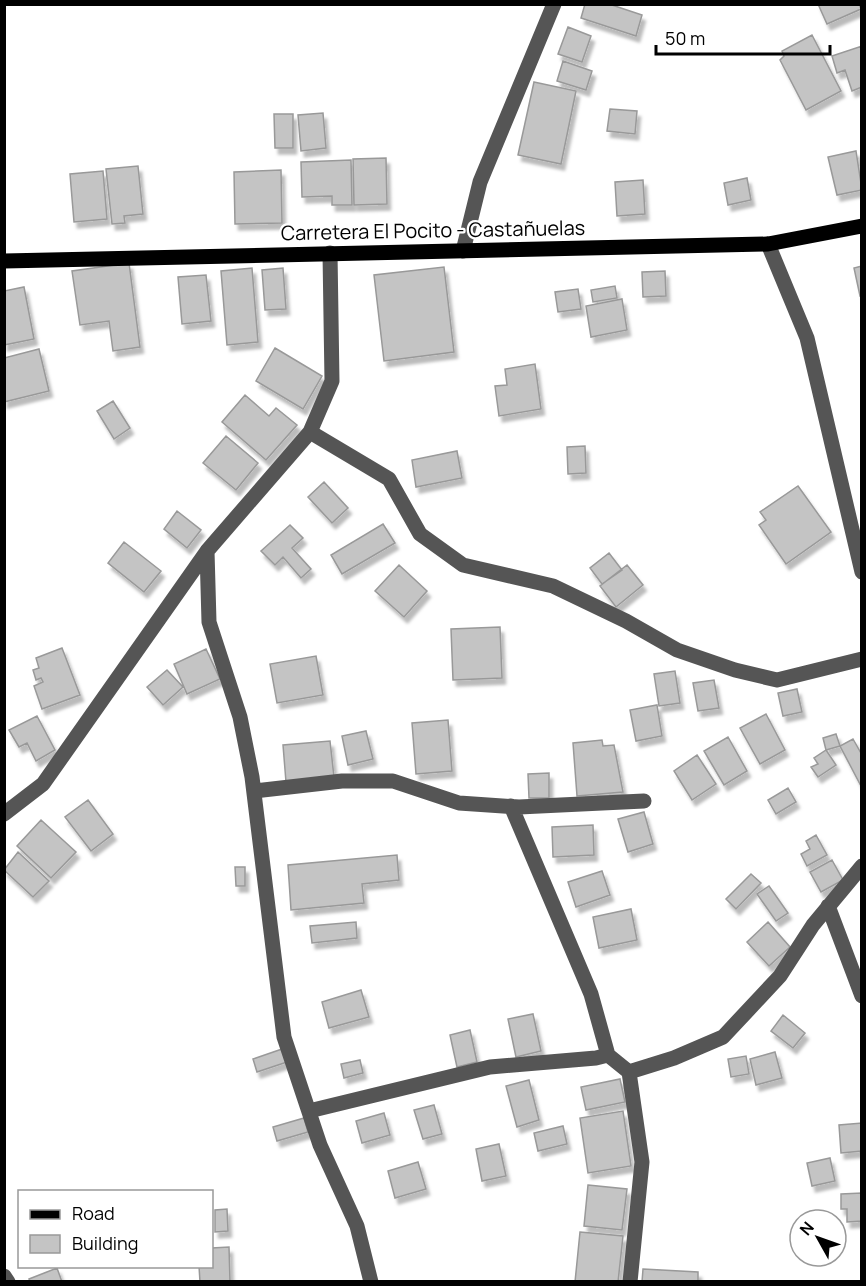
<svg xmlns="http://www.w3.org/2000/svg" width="866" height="1286" font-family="Manrope,sans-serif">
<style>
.building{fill:#c4c4c4;stroke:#999;stroke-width:1.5;filter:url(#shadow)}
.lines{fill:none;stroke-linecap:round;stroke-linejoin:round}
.minor{stroke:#555;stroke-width:15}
.major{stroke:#000;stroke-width:15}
.labels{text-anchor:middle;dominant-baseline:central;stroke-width:4.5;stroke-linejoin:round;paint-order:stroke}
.street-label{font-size:20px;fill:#000;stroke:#fff}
</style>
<defs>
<filter id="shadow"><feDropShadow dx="3.5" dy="6" stdDeviation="1.5" flood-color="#0004"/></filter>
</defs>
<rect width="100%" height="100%" fill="#fff"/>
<path class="building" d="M585,4H609L642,15L636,36L581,18Z
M818,4H859L861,9L827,24Z
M568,27L591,36L582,62L558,54Z
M812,35L841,91L806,110L780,60L784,56L782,51Z
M862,46V87L852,91L845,70L837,73L832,56Z
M563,61L592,71L586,90L557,81Z
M534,82L576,91L561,164L518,155Z
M610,109L637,111L635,134L607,131Z
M323,113L326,148L301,151L298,115Z
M274,114H293V148H275Z
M856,151L862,190L837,195L828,157Z
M386,158L387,204L354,205L353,159Z
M351,160L352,205H332V196L302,197L301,162Z
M138,166L143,214L124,216L125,223L112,224L106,169Z
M281,170L282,223L235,224L234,172Z
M103,171L107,219L74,222L70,174Z
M747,178L751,200L728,205L724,183Z
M643,180L645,214L617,216L615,182Z
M129,263L140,347L113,351L109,321L80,325L72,271Z
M862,266V295L860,296L854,268Z
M444,267L454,352L384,361L374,275Z
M252,268L258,342L227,345L221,271Z
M283,268L286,309L265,310L262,270Z
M665,271L666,296L643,297L642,272Z
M206,275L211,321L182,324L178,277Z
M615,286L617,298L593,302L591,290Z
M24,287L34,339L4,345V291Z
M578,289L581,309L558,312L555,292Z
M622,299L627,330L591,337L586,306Z
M275,348L322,376L303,409L256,381Z
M39,349L49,391L4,402V358Z
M535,364L541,409L499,416L495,386L507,385L505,369Z
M245,395L269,416L276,408L297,425L266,460L222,422Z
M113,401L130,428L114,439L97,411Z
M226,436L258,463L236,490L203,463Z
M585,446L586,473L568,474L567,447Z
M457,451L462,478L416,487L412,460Z
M324,482L348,508L332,523L308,497Z
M798,486L831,532L786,564L759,525L766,520L760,512Z
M177,511L201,530L187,548L164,529Z
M383,524L395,543L342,574L331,555Z
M290,525L303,538L292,548L311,569L301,578L283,557L275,565L261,551Z
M124,542L161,571L144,592L108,563Z
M609,553L622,570L602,584L590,568Z
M399,565L427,591L404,617L375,591Z
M627,565L643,585L616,607L600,586Z
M500,627L502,678L453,680L451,629Z
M62,648L80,695L42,709L34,686L43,682L41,678L36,680L33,670L39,668L36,658Z
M206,649L220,679L187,694L174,664Z
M316,656L323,695L277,703L270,664Z
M167,670L183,687L163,705L147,687Z
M675,671L680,703L659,706L654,674Z
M714,680L719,708L698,711L693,683Z
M797,689L802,712L783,716L778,693Z
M657,705L662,736L636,741L630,710Z
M766,714L785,750L760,764L740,728Z
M37,716L55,750L36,761L27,743L19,747L9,730Z
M448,720L452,771L416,774L412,723Z
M366,731L373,759L348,765L342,736Z
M836,734L840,746L826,750L823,738Z
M728,737L747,771L724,785L704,751Z
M853,739L862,755V788L840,746Z
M602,740L603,746L614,745L623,792L577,796L573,743Z
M330,741L334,777L286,782L283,745Z
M826,750L836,765L818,777L811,767L818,764L814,758Z
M697,755L716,784L692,800L674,771Z
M549,773V798H529L528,774Z
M788,788L796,802L776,814L768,800Z
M88,800L113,834L91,851L65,817Z
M644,812L653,844L628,852L618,819Z
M41,820L76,852L51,878L17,846Z
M593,825L594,855L553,857L552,827Z
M816,835L827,855L807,866L801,854L810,849L806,841Z
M18,852L49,881L33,897L4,870Z
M397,855L399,880L362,884L364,903L291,910L288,865Z
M832,860L843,880L821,892L810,872Z
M235,867H245V886H236Z
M602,871L610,895L576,907L568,882Z
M751,874L761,883L736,909L726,899Z
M769,886L788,913L776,921L757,894Z
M631,909L637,940L599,948L593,917Z
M356,922L357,938L312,943L310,926Z
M768,922L790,947L769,966L747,942Z
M361,990L369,1017L329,1028L322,1002Z
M533,1014L541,1051L516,1057L508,1019Z
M783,1015L805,1033L793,1048L771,1031Z
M470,1030L477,1062L457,1067L450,1035Z
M282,1049L287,1062L257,1072L253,1059Z
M775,1052L782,1078L756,1085L750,1059Z
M746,1056L749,1074L731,1077L728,1059Z
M360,1060L363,1073L344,1078L341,1064Z
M620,1079L625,1102L586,1110L581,1087Z
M529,1080L539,1120L517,1127L506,1086Z
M434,1105L442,1134L423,1139L414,1110Z
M623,1111L631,1166L588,1173L580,1118Z
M384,1113L390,1135L362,1143L356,1121Z
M304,1118L308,1132L277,1141L273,1127Z
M862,1123V1151L841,1153L839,1125Z
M563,1126L567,1144L538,1151L534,1133Z
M499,1144L506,1176L482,1181L476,1149Z
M830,1158L835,1181L812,1186L807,1163Z
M418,1162L426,1189L395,1198L388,1171Z
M588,1185L627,1189L622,1230L584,1226Z
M862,1193V1221L847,1222V1209H841V1194Z
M227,1209L228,1231L215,1232V1210Z
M580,1232L623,1236L618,1282H575Z
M229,1247L230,1282H200L199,1266H212V1248Z
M57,1268L62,1282H30L29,1279Z
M643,1269L698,1272V1282H642Z"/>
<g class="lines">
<path class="minor" d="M768,244L807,338L862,572
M463,251L480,182L554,4
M310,432L389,479L420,534L463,565L553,586L626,621L677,650L735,670L777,680L862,659
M207,551L209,622L240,717L252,777L284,1037L320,1145L357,1226L371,1282
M254,791L342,781H393L459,803L519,807L644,801
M4,814L43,784L207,551L310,432L332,381L330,253
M828,906L862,996
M608,1055L629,1072L674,1058L723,1037L780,976L813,925L862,866
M629,1072L642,1162L630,1282
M309,1111L490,1067L596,1058L608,1055L591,994L511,806
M4,1276L8,1282"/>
<path class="major" d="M4,261L768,244L862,226"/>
</g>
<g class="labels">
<g class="street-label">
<text transform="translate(433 230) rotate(-1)">Carretera El Pocito - Castañuelas</text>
</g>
</g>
<rect width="866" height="1286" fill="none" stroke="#000000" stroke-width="12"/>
<rect x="18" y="1190" width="195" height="78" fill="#ffffff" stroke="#999999" stroke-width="1.5"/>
<rect x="30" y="1210" width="30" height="9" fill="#000000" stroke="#999999" stroke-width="1.5"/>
<text x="72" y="1220" font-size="18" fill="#000000">Road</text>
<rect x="30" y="1235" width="30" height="18" fill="#c4c4c4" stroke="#999999" stroke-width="1.5"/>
<text x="72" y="1250" font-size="18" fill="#000000">Building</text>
<g transform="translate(818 1238) rotate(310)"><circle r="28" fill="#ffffff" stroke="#999999" stroke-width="1.5"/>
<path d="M0-4.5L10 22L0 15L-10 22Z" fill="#000000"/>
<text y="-9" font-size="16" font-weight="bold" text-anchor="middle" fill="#000000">N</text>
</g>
<path d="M656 45v9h174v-9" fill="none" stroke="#000000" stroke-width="3"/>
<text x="665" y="45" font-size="18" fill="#000000" stroke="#ffffff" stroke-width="4.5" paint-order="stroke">50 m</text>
</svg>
